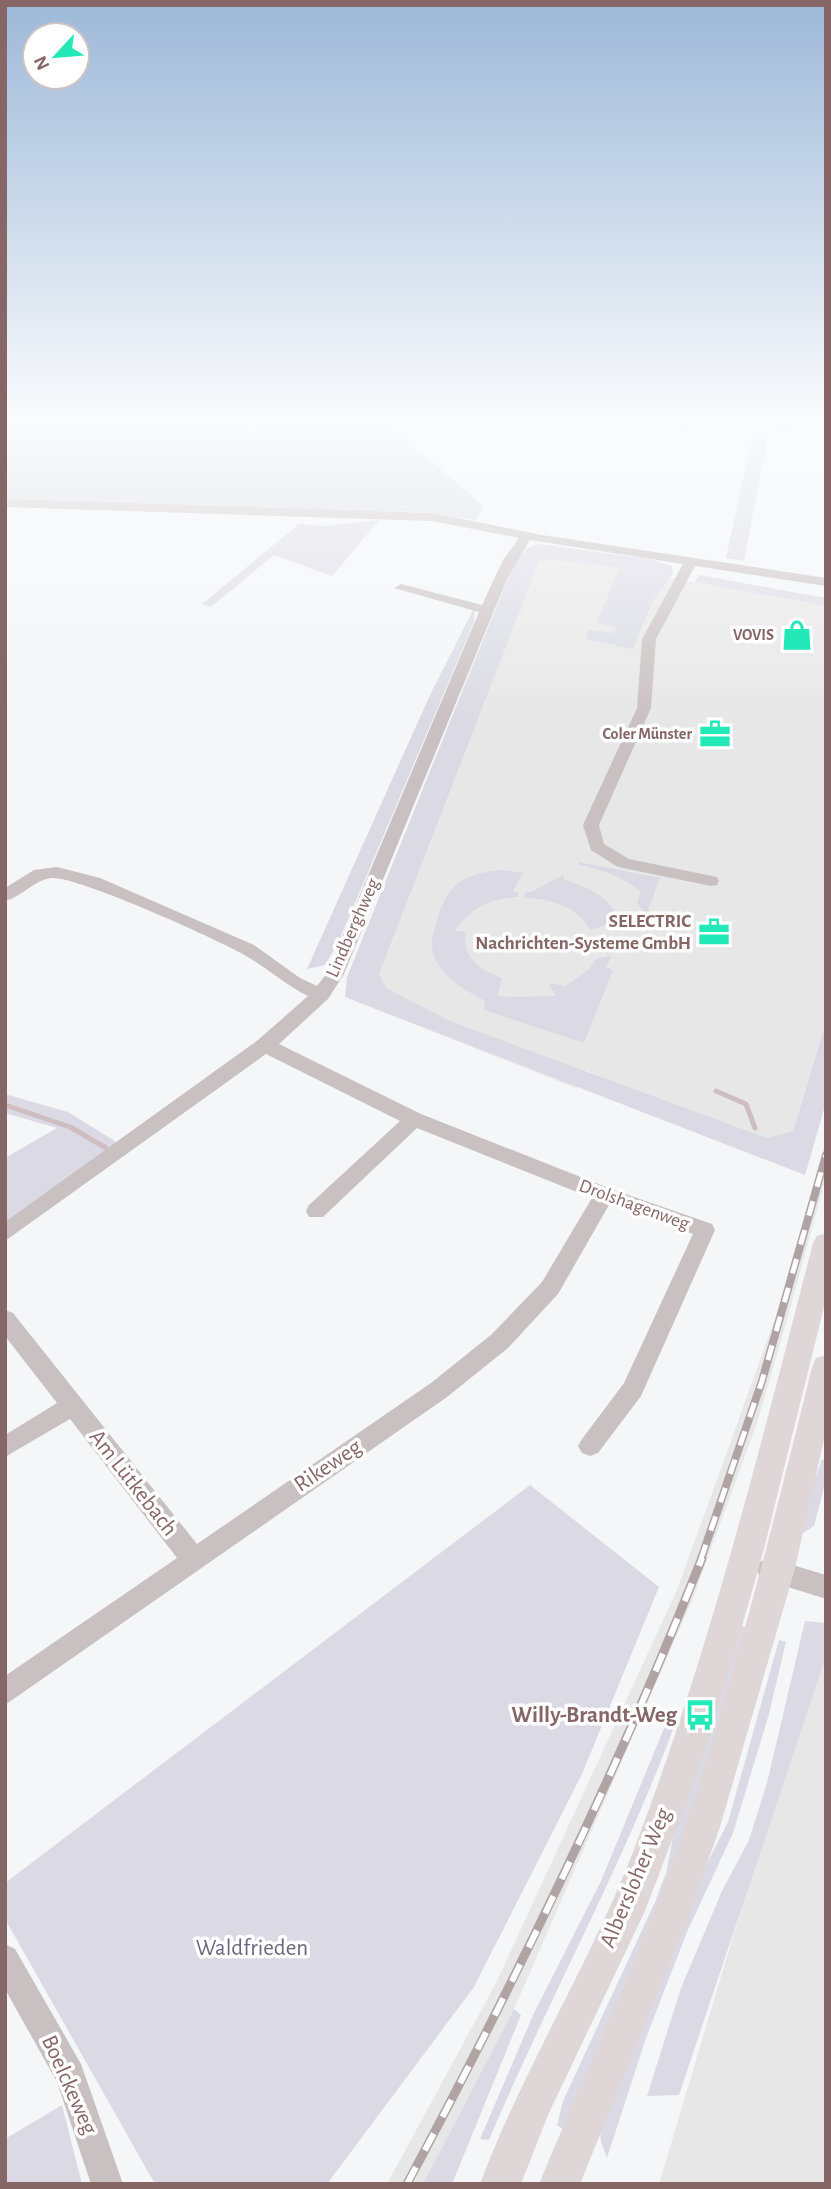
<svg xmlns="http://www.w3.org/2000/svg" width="831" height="2189" font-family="'Alegreya Sans',sans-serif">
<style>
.built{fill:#e8e7e8}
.green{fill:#dbdae4}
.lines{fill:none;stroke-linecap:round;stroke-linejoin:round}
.stream{stroke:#cebdc1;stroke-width:5}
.minor{fill:#c9c0c1;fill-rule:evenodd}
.major{fill:#dfd6d7;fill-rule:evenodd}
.rail-far1-casing{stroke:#b0a3a4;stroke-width:8}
.rail-casing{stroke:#b0a3a4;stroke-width:9}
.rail-far1{stroke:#fff;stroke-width:5;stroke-dasharray:15;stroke-linecap:butt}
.rail{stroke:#fff;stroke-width:6;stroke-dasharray:19;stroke-linecap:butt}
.labels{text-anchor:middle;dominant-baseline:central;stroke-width:7;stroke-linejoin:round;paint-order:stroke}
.far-poi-label{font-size:16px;font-weight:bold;fill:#876667;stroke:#fff;text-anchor:end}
.poi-label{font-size:19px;font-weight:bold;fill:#876667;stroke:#fff;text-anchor:end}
.street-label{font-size:19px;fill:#876667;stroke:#fff}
.near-street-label{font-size:23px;fill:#876667;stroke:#fff}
.near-poi-label{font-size:23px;font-weight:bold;fill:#876667;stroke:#fff;text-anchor:end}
.near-park-label{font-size:23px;fill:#6d657e;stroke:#fff}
</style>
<rect width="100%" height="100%" fill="#f5f6f8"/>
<path class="built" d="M547,559L619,568L826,606V1022L793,1131L767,1138L645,1095L585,1070L576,1088L345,997L379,973L539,562Z
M826,1140V1177L788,1316L757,1423L693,1598L514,2009L423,2184H387L496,1983L677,1590L777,1313Z
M826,1625V2184H659Z"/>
<path class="green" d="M5,418H364C399,428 454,482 484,506L476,520L423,512L190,508L5,500Z
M680,418H826V429L769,430L744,561L726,558L754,430L685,431Z
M379,520L332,576L274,555L211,607L202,604L299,524L324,526Z
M539,544L649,559L672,566L673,573L652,602L633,649L586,639L589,630L615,633L616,627L597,623L619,568L547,559L539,562L379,974L386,988L450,1021L767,1138L793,1131L826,1022V1102L805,1175L345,997L347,977L512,568L527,548Z
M699,575L826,598V606L695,582Z
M475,606L474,622L338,943L325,965L307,969L430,695Z
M579,862L660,878L646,915L637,903L641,892C621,875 601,871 578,864Z
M503,870L523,873L513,891L518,892V897C490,898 469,909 455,931L466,932C461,957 481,971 502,978L498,995L504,997L556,996L548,983L565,986L588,970L597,958L612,956L606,967L613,970L584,1043L484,1010L485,1001C467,991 449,982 438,964C430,952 431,940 435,927C446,886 460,873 503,870Z
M565,874L563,879C586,887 613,896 618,922L590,930C579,907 548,898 524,898L525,892H531Z
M5,1094L68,1112L118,1143L5,1225V1158L57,1128L5,1113Z
M822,1459L826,1461V1480L814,1526L800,1535L796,1533Z
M530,1485L659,1587L582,1774L474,1987L327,2184H155L5,1919V1883Z
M805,1621L826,1623V1656L679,2095L647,2096L681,1988L722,1891L749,1840L767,1783Z
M739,1625L748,1628L684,1841L564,2130L557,2125L563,2101L655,1902L666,1873L675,1826Z
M779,1640L786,1642L769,1714L733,1833L687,1932L646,2038L607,2158L601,2142L600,2129L694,1889L728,1822Z
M672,1709L679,1713C626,1861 550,1995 489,2140L480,2139L534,2013L601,1881Z
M514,2009L521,2015L452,2184H423Z
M62,2105L82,2184H5V2139Z"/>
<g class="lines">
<path class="stream" d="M716,1091L746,1104L755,1128
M5,1105L70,1127L106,1148"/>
<path class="minor" d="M5,499L432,513L542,535L826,578V586L695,566L656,639L651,708L599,825L604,844L629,859L717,877L719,881L717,885L711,886L618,867L591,850L583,825L637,708L642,639L683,564L530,540L507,579L344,974L328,999L279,1044L421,1114L611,1189L712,1224L715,1230L641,1396L598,1453L590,1456L582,1453L578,1446L582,1439L624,1383L693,1234L609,1205L558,1294L508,1348L447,1397L5,1705V1676L177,1558L70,1419L5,1457V1435L57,1403L5,1336V1310L13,1313L197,1544L431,1383L492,1334L542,1282L592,1198L417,1128L323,1217H309L306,1211L309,1205L400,1121L266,1054L5,1241V1222L258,1040L308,996C284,984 265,966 241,953C214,938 77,876 52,878C35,879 22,897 5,901V888L34,870L57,867L100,878L254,945L300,978L317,986L327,973L479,612L394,588L401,584L482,605L503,560L519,538L432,521L5,507Z
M769,1558L826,1575V1599L760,1578L757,1570L760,1562Z
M5,1944L15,1949L81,2064L123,2184H91L57,2082L5,1989Z"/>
<path class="major" d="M826,1233V1299L763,1553L719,1706L694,1782L645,1911L548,2115L521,2184H480C523,2069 589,1966 633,1852C709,1654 760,1448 813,1243L817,1236Z
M826,1355V1431L794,1572L720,1827L685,1926L580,2184H539C588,2065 644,1948 685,1826C735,1675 774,1522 812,1367L816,1358Z"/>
<defs>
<path id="rail-far1" d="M701,1559L762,1381L826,1155"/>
<path id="rail" d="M407,2184C516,1980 617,1773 702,1558"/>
</defs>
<use href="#rail-far1" class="rail-far1-casing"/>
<use href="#rail" class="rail-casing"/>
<use href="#rail-far1" class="rail-far1"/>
<use href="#rail" class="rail"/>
</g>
<linearGradient id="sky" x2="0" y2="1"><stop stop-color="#9db8d8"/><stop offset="0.58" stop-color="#fafbfc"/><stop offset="1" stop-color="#fafbfc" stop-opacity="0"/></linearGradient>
<rect width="831" height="725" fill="url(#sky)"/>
<defs>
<symbol id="shop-bare" viewBox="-9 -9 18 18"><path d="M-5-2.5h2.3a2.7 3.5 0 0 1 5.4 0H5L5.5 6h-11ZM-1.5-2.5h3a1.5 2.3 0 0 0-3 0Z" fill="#23e9b9" stroke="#fff" stroke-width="2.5" paint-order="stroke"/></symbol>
<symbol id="office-bare" viewBox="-9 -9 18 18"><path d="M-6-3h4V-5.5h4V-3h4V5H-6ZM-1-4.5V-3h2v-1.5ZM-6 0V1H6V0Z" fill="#23e9b9" stroke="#fff" stroke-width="2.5" paint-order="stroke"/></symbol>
<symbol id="bus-bare" viewBox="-9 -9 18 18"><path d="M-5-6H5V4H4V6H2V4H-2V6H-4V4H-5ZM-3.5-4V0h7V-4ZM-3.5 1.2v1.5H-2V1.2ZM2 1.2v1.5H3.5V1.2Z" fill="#23e9b9" stroke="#fff" stroke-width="2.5" paint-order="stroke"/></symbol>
</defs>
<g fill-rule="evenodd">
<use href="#shop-bare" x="775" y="613" width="44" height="44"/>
<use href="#office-bare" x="693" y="712" width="44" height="44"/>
<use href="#office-bare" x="692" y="910" width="44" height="44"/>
<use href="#bus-bare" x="678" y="1693" width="44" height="44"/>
</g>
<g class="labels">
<g class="far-poi-label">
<text x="774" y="635">VOVIS</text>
<text x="692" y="734">Coler Münster</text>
</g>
<g class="poi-label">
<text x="691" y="921">SELECTRIC<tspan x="691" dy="22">Nachrichten-Systeme GmbH</tspan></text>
</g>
<g class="street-label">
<text transform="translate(353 928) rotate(-66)">Lindberghweg</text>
<text transform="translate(634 1205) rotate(20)">Drolshagenweg</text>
</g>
<g class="near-street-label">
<text transform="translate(328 1466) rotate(-34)">Rikeweg</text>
<text transform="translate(133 1483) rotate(52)">Am Lütkebach</text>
<text transform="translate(636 1878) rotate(-67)">Albersloher Weg</text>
<text transform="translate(69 2085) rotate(66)">Boelckeweg</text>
</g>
<g class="near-poi-label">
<text x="677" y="1715">Willy-Brandt-Weg</text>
</g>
<g class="near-park-label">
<text x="252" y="1948">Waldfrieden</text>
</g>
</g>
<rect width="831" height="2189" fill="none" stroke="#876667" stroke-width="14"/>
<g transform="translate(56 56) rotate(244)"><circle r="33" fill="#ffffff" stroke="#cfc2c2" stroke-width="2"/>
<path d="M0-5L12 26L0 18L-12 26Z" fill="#23e9b9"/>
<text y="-10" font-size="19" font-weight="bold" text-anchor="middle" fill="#876667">N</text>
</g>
</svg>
